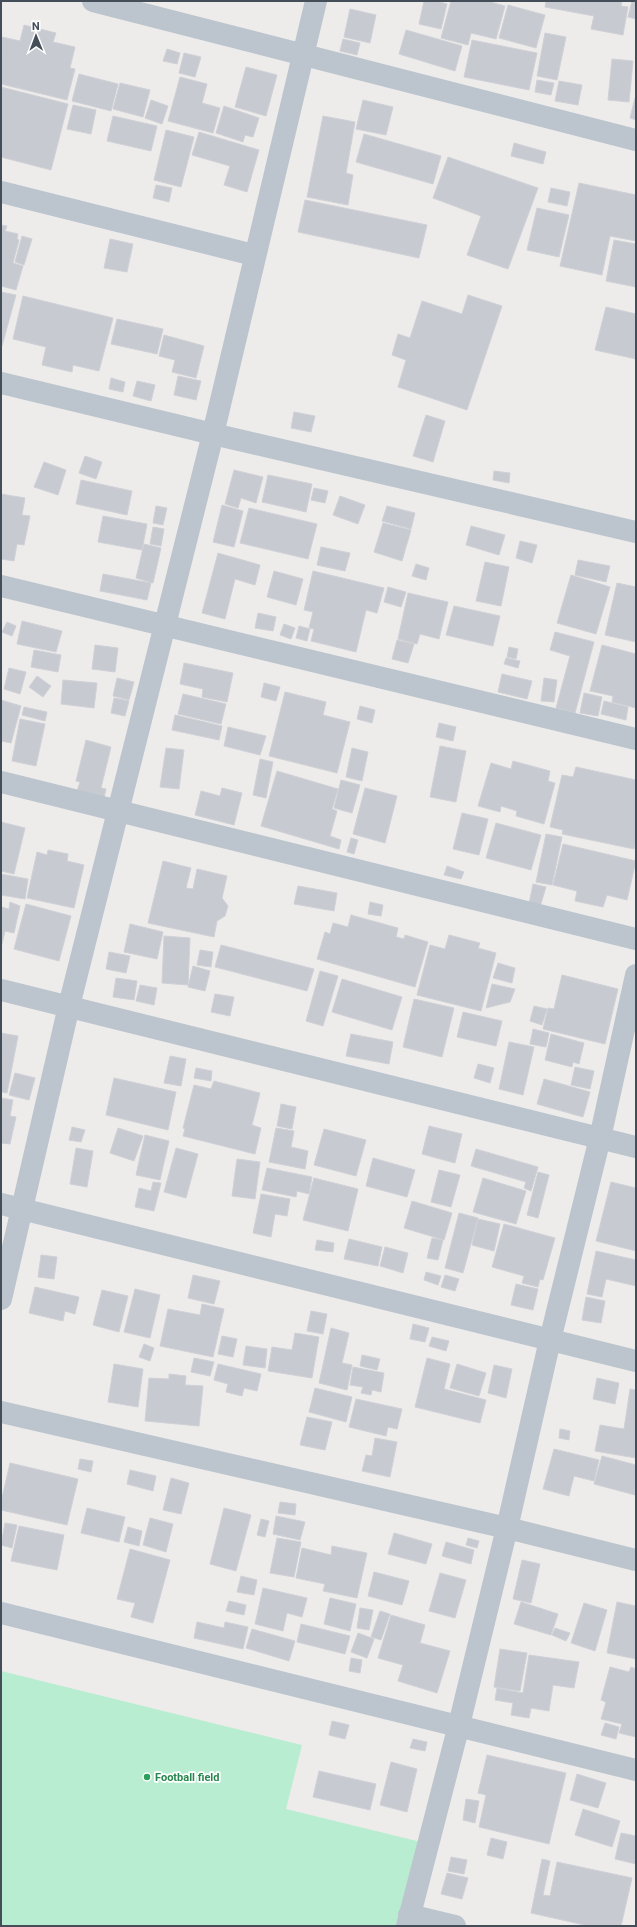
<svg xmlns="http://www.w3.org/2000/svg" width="637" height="1927" font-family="Roboto,sans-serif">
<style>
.green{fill:#b9edd1}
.building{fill:#c8cad1;stroke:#cfd1d7}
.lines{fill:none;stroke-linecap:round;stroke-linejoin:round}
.street{stroke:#bcc5ce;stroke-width:22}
.leisure-dot{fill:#2e9e5b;stroke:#fff;stroke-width:1.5}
.labels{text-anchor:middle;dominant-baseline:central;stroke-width:3.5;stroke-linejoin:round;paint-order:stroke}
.leisure-label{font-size:11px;font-weight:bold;fill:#27864d;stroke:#fff;text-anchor:start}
</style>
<rect width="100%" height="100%" fill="#eeeceb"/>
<path class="green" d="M1,1671L302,1745L286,1809L421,1842L400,1926H1Z"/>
<path class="building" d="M424,1H436L447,4L441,29L419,24Z
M451,1H487L505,6L496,39L471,33L468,45L441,38Z
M546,1H622L621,6L628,7L623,35L591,29L594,16L545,7Z
M632,1H636V19L628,17Z
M508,5L545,15L536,48L499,38Z
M350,9L376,15L370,43L344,37Z
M24,25L56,33L53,42L75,47L70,68L75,69L67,100L1,84L2,37L20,41Z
M406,30L462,46L455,71L399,54Z
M545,33L566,37L557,80L537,76Z
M343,39L360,43L357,55L340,51Z
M472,40L537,53L529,90L464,77Z
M167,49L180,53L177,64L163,61Z
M184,53L201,57L195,77L179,73Z
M612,59L633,61L629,102L608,100Z
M246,67L277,75L266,116L235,107Z
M79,74L118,84L111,111L72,101Z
M180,77L207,84L202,103L220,108L213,133L168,121Z
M537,80L554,83L551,95L535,92Z
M559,81L582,85L578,105L555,101Z
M120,83L150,90L143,117L113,109Z
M1,87L68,104L51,170L1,157Z
M635,98L636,99V120L630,118Z
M151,100L168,106L162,124L145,118Z
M363,100L393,107L386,135L356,129Z
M73,105L96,110L91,134L67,129Z
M224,106L259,118L253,137L245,135L243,142L216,133Z
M113,116L157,126L151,151L107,141Z
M323,116L355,122L346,173L353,175L348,205L307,197Z
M166,130L194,137L181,187L154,180Z
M199,132L259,150L247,192L224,185L230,166L192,155Z
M364,134L441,156L433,184L356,162Z
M514,143L546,152L543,164L511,156Z
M448,157L538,188L508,269L467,255L481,216L433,198Z
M579,183L636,195V241L610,236L602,275L560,266Z
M156,185L172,188L169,202L153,198Z
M551,188L570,192L567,206L548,202Z
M305,200L427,225L419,258L298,232Z
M537,208L569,215L559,257L527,250Z
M1,225L7,226L5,231L18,234L17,239L19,240L13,263L23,266L16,290L1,286Z
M22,236L32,239L24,265L15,262Z
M110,239L133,244L127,272L104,268Z
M614,240L636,244V287L606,281Z
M1,292L16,295L2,346H1Z
M468,295L502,306L467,410L398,387L406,360L392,355L398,334L410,338L422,301L462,314Z
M23,296L113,318L99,371L73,365L72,372L42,365L46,347L13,339Z
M606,307L636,314V359L595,350Z
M117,319L163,329L157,354L111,344Z
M164,335L204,346L196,378L172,372L175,360L159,356Z
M178,376L201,381L196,400L174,395Z
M111,378L125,382L123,392L109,389Z
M137,381L155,385L151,401L133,396Z
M294,412L315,416L311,432L291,428Z
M426,415L445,421L433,462L413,456Z
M85,456L102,462L96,479L79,473Z
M44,462L66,470L58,495L34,487Z
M234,470L263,477L256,503L241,498L238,508L225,504Z
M494,471L510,473L509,483L493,480Z
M268,475L312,484L306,512L262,502Z
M81,480L132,491L127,515L76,504Z
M314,488L328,491L325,503L311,500Z
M1,494L25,498L22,515L30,516L24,545L17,544L14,561L1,559Z
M340,496L365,505L358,524L333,515Z
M222,505L243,511L234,547L213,542Z
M156,506L167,508L163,525L153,523Z
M387,506L415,513L411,529L382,521Z
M249,508L317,524L308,559L240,543Z
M103,516L147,524L142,550L98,542Z
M383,523L411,530L402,561L374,552Z
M471,526L505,535L499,555L466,545Z
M153,527L164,529L161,546L150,544Z
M520,541L537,545L532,563L516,558Z
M144,544L161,548L153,583L136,578Z
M321,547L350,553L345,571L317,565Z
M218,553L260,565L255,585L235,579L225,619L202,613Z
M578,560L610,566L606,582L575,575Z
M485,562L509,567L501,606L476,601Z
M416,564L429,568L426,580L412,576Z
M274,571L303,579L296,605L267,597Z
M313,571L384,588L377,613L366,610L356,652L311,641L314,629L309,628L313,612L304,610Z
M103,574L151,583L147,600L100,591Z
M571,575L610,587L596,634L557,623Z
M617,583L636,587V642L605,635Z
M388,587L406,592L401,607L384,602Z
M408,593L448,602L439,639L420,634L417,644L398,639Z
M454,606L500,616L493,646L446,635Z
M258,613L276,617L273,631L255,628Z
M22,621L62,631L56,652L17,644Z
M7,622L16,626L12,636L2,632Z
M284,624L295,628L291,639L280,635Z
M299,626L310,629L307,641L296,638Z
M555,632L594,642L575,713L556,708L570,656L550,650Z
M397,640L414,644L408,663L392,659Z
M95,645L118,648L115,672L92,669Z
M602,645L636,654V708L612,702L613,696L590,691Z
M509,647L518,649L516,659L507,657Z
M34,650L61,655L58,672L31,667Z
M506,658L520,661L518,668L504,664Z
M184,663L233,673L227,702L202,697L203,689L180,684Z
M9,668L26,672L20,694L4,689Z
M502,674L532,681L527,699L498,692Z
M37,676L51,686L43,697L29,687Z
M117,678L134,682L129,700L113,696Z
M544,678L557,680L554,702L541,701Z
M63,680L97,683L94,708L61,704Z
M264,683L280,687L276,701L261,697Z
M285,692L326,702L323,715L350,722L337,773L269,756Z
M584,693L602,697L598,716L580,713Z
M183,694L226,704L221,724L178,714Z
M114,698L129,701L125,716L111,713Z
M1,700L21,706L11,743L1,741Z
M604,701L628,707L626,720L601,714Z
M360,706L375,710L372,723L357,719Z
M24,707L47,712L45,721L22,715Z
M175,715L222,726L219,740L172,730Z
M20,719L45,724L36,766L12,761Z
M439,723L456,727L453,741L436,737Z
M228,727L266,736L260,755L224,746Z
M86,740L111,747L101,788L106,789L104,798L77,791L80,782L76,781Z
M440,746L466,751L456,802L430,797Z
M166,748L184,750L179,789L160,787Z
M352,748L368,752L362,781L346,777Z
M260,759L273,762L266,798L253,795Z
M513,761L550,771L548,781L555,783L544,824L516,816L517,811L501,806L500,812L478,806L491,763L511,769Z
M576,767L636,780V842L634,849L562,834L563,830L550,827L562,775L573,777Z
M277,771L338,789L332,809L337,811L330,836L341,840L339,849L261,826Z
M341,780L360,785L352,813L334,808Z
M222,788L242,793L234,825L195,815L201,791L220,796Z
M365,788L397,796L385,843L353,834Z
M462,813L488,819L479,855L453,849Z
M1,822L25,828L14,874L1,871Z
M496,823L541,835L531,870L486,858Z
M546,834L562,837L552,885L536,882Z
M351,838L358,840L354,854L347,852Z
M563,844L636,861L627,900L607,895L603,907L575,901L577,891L553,885Z
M48,850L68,854L67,861L84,865L74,908L27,898L37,852L47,855Z
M163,861L191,868L186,888L193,889L197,869L227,876L222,898L228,906L225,916L217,921L214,937L148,923Z
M447,866L464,872L461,879L444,875Z
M1,874L28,879L25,899L1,895Z
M533,884L546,887L540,907L529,904Z
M298,886L337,893L334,911L294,904Z
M10,902L20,906L14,933L5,931L1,948V907L9,909Z
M370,902L383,905L381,916L368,914Z
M26,904L71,916L59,961L14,949Z
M351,915L398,928L396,937L404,939L405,935L428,942L415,987L317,959L325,932L330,934L333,923L348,927Z
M130,924L163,932L157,959L124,952Z
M449,935L480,943L478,948L496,953L481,1011L417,995L430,945L445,949Z
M164,936L190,938L188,985L162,983Z
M221,945L314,969L307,991L215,967Z
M200,950L213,952L211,967L197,965Z
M109,952L130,956L126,973L106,969Z
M498,963L515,968L512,983L493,978Z
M193,966L210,971L205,991L188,987Z
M320,971L338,976L323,1026L306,1021Z
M562,975L618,989L605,1044L543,1029L548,1008L554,1009Z
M116,978L137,981L134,1000L113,997Z
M342,979L402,997L392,1030L332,1012Z
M492,984L515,989L510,1002L486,1008Z
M140,985L157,988L154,1005L136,1001Z
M215,994L234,997L230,1016L211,1012Z
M414,999L454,1008L442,1057L403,1047Z
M534,1006L547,1009L542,1025L530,1021Z
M463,1012L502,1021L496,1046L457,1037Z
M533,1029L549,1033L546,1047L530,1044Z
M1,1033L18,1036L7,1093L1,1092Z
M351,1034L393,1042L389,1064L346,1056Z
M551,1034L584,1043L579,1064L573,1062L572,1067L545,1060Z
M509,1042L534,1047L523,1095L499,1089Z
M170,1056L186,1059L181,1086L164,1083Z
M478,1064L494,1068L490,1083L474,1078Z
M575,1067L594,1071L590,1089L571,1085Z
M196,1068L212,1071L211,1081L194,1078Z
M15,1073L35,1078L29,1100L9,1095Z
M114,1078L176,1092L168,1130L106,1115Z
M544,1079L590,1092L583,1117L537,1104Z
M214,1081L260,1093L252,1125L261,1128L255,1154L183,1136L185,1129L183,1128L194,1085L211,1089Z
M1,1098L13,1100L10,1116L16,1117L10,1144L1,1143Z
M281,1104L296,1107L292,1129L277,1126Z
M429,1126L462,1134L455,1163L422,1154Z
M72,1127L85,1130L81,1142L69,1140Z
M118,1128L143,1136L134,1161L110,1153Z
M276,1128L294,1131L291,1147L308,1151L305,1169L269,1162Z
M324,1129L366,1140L356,1176L314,1165Z
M145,1135L169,1141L160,1180L136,1175Z
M76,1148L93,1151L87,1187L70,1184Z
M176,1148L198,1154L186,1198L164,1192Z
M476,1149L538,1167L531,1191L524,1188L526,1182L471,1166Z
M373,1158L415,1170L407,1197L366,1186Z
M237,1159L260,1162L255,1199L232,1196Z
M267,1168L312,1177L309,1194L297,1191L296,1197L262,1190Z
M439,1170L460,1175L451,1207L431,1202Z
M538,1172L549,1175L538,1218L527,1215Z
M314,1178L358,1189L348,1231L303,1220Z
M483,1178L526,1191L516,1224L473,1212Z
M153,1182L161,1183L154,1211L135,1207L139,1188L151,1191Z
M611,1182L636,1188V1251L596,1241Z
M261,1194L290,1199L287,1216L275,1214L271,1237L253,1233Z
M412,1201L452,1213L444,1240L404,1228Z
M459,1213L478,1218L463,1273L445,1268Z
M478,1219L500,1224L494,1251L472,1245Z
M504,1224L555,1238L543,1280L540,1279L538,1287L522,1283L524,1276L492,1267Z
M432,1238L443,1240L438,1260L427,1258Z
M349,1239L382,1247L378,1266L344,1259Z
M317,1240L334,1243L333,1252L315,1250Z
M385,1247L408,1253L403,1273L380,1266Z
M596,1251L636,1260V1286L606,1279L602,1297L587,1294Z
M41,1255L57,1257L54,1279L38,1277Z
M426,1272L441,1276L438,1285L424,1280Z
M193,1275L220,1281L214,1304L188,1298Z
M445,1275L459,1279L455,1291L441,1287Z
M516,1284L538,1289L533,1310L511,1305Z
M35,1287L79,1297L75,1314L65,1311L63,1321L29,1313Z
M135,1289L160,1295L150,1338L124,1332Z
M102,1290L128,1296L119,1332L93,1325Z
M586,1297L605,1301L601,1323L582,1320Z
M202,1304L224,1309L213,1357L160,1346L168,1309L200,1315Z
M311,1311L327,1314L323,1334L307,1331Z
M413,1324L429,1328L425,1342L410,1339Z
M331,1328L349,1333L342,1363L352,1365L347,1390L319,1383Z
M295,1333L319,1337L312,1378L268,1371L272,1347L292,1350Z
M222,1336L237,1339L233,1357L218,1354Z
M432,1337L449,1341L446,1351L429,1346Z
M144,1344L154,1348L150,1361L139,1357Z
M246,1346L267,1349L265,1368L243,1365Z
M362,1355L380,1359L377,1370L360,1366Z
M194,1358L214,1362L210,1376L191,1372Z
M427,1358L450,1364L444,1389L486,1400L480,1423L415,1407Z
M114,1364L143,1369L138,1407L108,1402Z
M218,1364L261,1374L257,1391L244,1388L242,1396L226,1392L228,1384L214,1380Z
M457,1364L486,1373L479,1396L450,1388Z
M494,1365L512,1369L506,1398L488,1393Z
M353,1367L384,1373L381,1392L372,1390L371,1395L361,1393L363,1387L350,1385Z
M169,1374L186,1376L185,1385L203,1386L199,1426L145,1421L149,1378L169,1379Z
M597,1378L619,1383L615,1404L593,1399Z
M315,1388L352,1397L346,1422L309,1412Z
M630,1389L636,1390V1458L595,1451L600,1425L624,1429Z
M356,1399L402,1409L397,1429L388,1427L386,1436L349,1427Z
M307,1417L332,1422L325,1450L300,1445Z
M560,1429L570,1431L569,1440L559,1438Z
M375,1438L397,1442L390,1477L362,1471L366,1455L372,1456Z
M554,1449L599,1460L594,1481L574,1476L569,1496L543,1489Z
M602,1456L636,1465L635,1495L594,1484Z
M80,1459L93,1461L91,1472L78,1469Z
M10,1463L78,1479L67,1525L1,1510V1502Z
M130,1470L156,1476L153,1491L127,1484Z
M171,1478L189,1483L181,1514L163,1510Z
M280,1502L296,1504L295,1515L278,1513Z
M87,1508L125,1517L119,1542L81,1533Z
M224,1508L251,1515L236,1571L210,1564Z
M276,1516L305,1522L300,1540L273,1534Z
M150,1518L173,1524L166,1552L143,1545Z
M261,1519L269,1521L265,1537L257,1535Z
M5,1523L17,1525L12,1548L1,1545Z
M19,1526L64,1535L57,1570L11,1561Z
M128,1527L142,1531L139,1546L124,1542Z
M394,1533L432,1544L426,1564L388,1554Z
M277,1538L301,1542L294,1577L270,1573Z
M468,1538L479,1541L477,1548L466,1545Z
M446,1542L474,1550L471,1564L442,1556Z
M332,1546L367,1553L357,1598L323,1591L325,1584L296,1578L302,1548L331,1555Z
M130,1549L170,1560L153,1623L131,1617L135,1603L117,1599Z
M522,1560L540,1564L531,1603L513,1599Z
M374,1572L409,1581L402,1605L368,1596Z
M440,1573L466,1580L455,1618L429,1611Z
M241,1576L257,1580L254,1595L237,1592Z
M263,1588L307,1598L302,1617L287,1613L283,1631L255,1624Z
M330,1598L356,1604L350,1631L324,1624Z
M229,1601L246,1605L244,1615L226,1611Z
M521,1602L558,1614L551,1635L514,1624Z
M617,1602L636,1606V1659L607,1653Z
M584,1603L607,1610L595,1651L571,1643Z
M360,1608L373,1610L369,1630L357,1628Z
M380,1611L390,1614L381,1640L371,1637Z
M391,1615L425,1625L420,1643L450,1651L437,1693L398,1681L403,1665L378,1658Z
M197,1622L224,1628L225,1622L248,1627L243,1649L194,1638Z
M301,1624L350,1636L345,1654L297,1642Z
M555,1628L570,1633L566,1641L552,1635Z
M252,1629L295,1641L289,1661L246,1648Z
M358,1633L374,1639L367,1658L351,1652Z
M500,1649L527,1653L520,1691L494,1687Z
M529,1655L579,1662L574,1688L553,1685L549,1711L531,1708L529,1718L511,1715L513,1703L495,1700L497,1688L523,1693Z
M351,1658L362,1660L360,1673L349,1671Z
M610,1667L629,1672L631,1667L636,1669V1737L619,1733L622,1724L601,1719L606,1702L601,1700Z
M332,1721L349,1725L345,1739L329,1735Z
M605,1723L619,1727L616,1739L601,1735Z
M413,1739L427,1742L425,1751L410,1748Z
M487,1755L566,1773L549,1844L479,1827L486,1795L478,1793Z
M391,1762L417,1769L407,1812L380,1805Z
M319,1771L376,1784L370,1810L313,1797Z
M577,1774L606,1783L598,1808L570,1800Z
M466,1799L479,1801L475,1823L463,1820Z
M583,1809L620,1821L612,1847L575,1835Z
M621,1833L636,1836V1864L615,1859Z
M491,1838L507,1842L503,1859L487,1855Z
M451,1857L467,1860L464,1874L448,1871Z
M542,1859L550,1861L543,1895L550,1896L557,1862L632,1878L621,1926H589L531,1913Z
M447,1873L468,1878L462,1899L441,1894Z"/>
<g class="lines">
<path class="street" d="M93,1L636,140
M1,192L254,255
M1,383L213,434L636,532
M1,586L636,739
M1,782L636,939
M1,990L636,1147
M1,1204L636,1361
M1,1299L69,1006L213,434L316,1
M1,1412L507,1528L636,1560
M1,1613L636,1770
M409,1915L455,1926
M407,1926L459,1725L507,1528L550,1340L600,1138L636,975"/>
</g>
<circle class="leisure-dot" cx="147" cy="1777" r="4"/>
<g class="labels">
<g class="leisure-label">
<text x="155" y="1777">Football field</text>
</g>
</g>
<rect width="637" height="1927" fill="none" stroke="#444e58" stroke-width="4"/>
<g transform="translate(36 36) rotate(359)" stroke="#ffffff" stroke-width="3" paint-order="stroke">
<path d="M0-3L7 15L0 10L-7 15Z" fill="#444e58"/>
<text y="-6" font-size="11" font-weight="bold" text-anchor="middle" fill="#444e58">N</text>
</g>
</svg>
